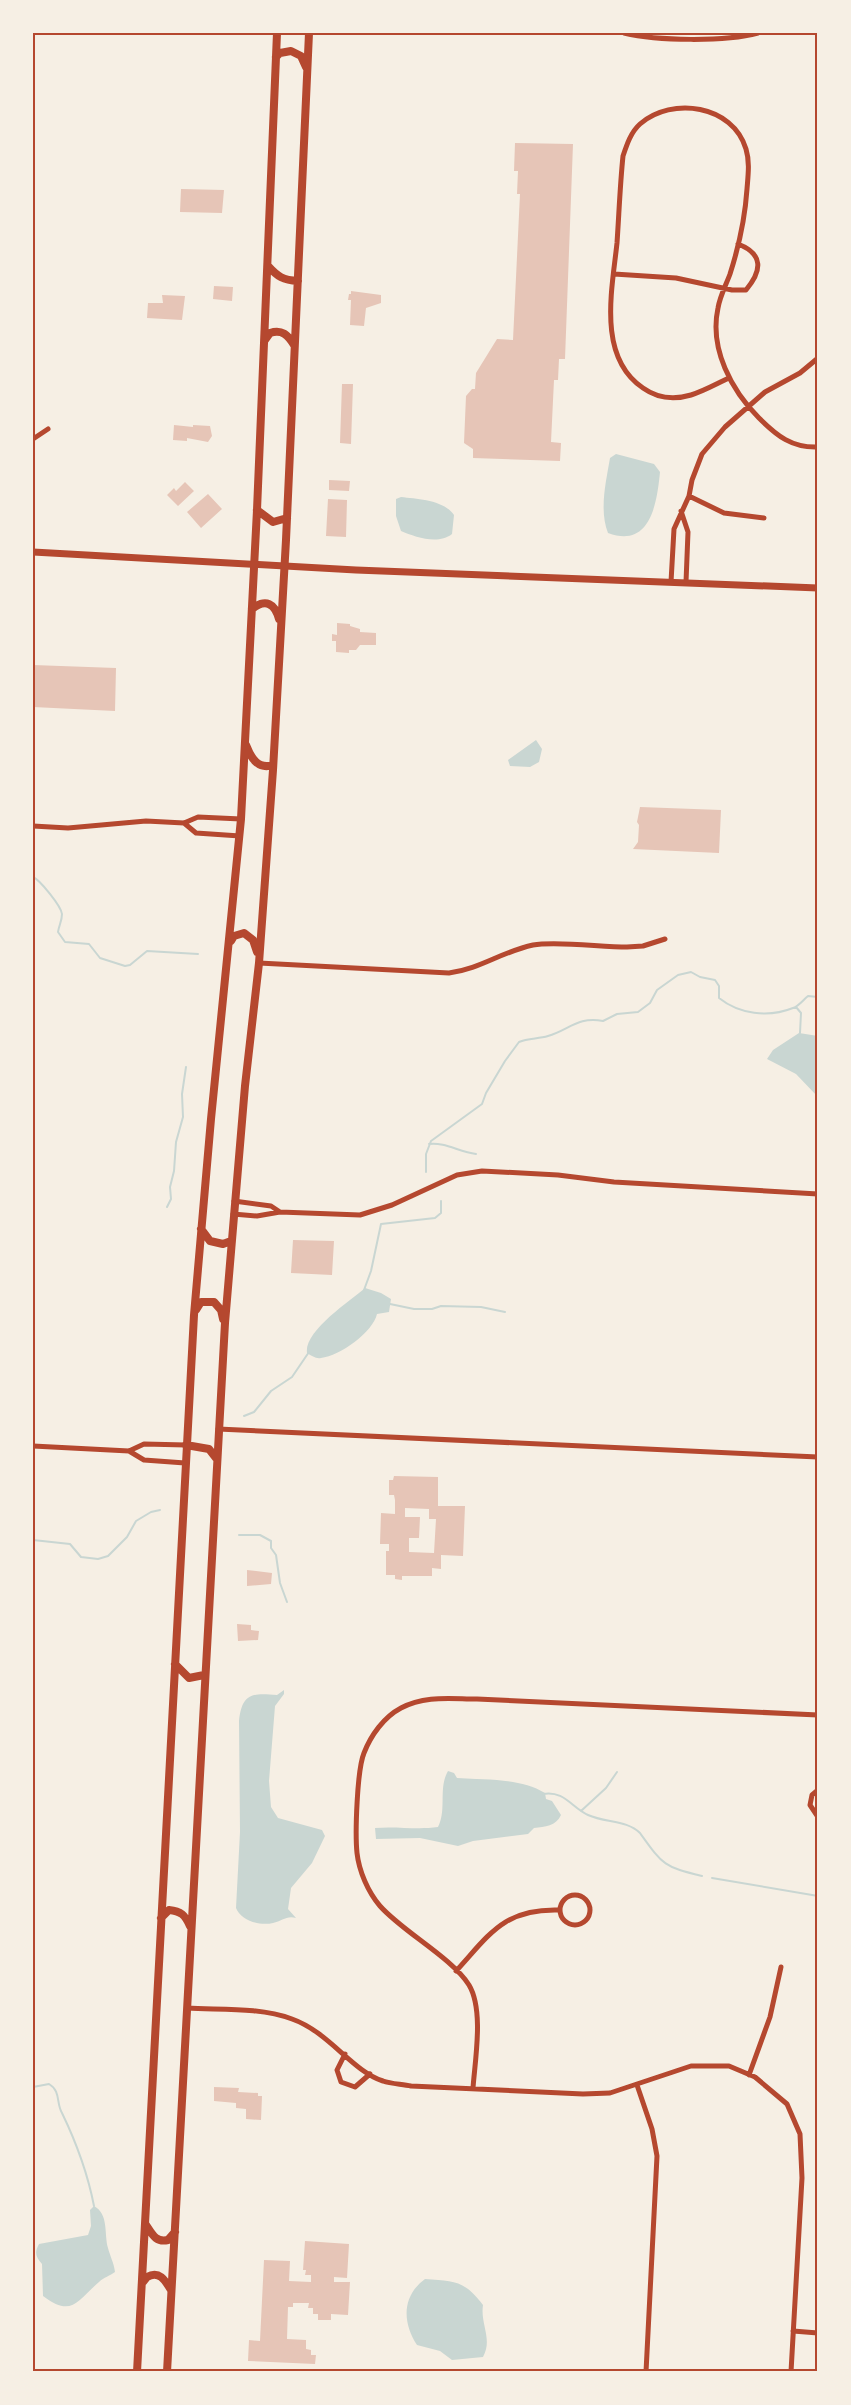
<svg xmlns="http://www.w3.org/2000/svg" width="851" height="2405" font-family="'Fira Sans Condensed',sans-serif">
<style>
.water{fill:#c9d6d2}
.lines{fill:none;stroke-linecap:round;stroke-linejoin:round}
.stream{stroke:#c9d6d2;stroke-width:2}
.building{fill:#e6c5b7;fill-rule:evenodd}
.minor{stroke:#b5482f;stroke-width:5}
.tertiary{stroke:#b5482f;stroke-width:7}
.secondary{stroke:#b5482f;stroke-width:8}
.neatline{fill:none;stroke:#b5482f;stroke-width:2}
</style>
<rect width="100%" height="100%" fill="#f6efe4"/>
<path class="water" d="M616,454L654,464L660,472C657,502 651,549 608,533C599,510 606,482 610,458Z
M401,497C418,499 444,500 454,515L452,534C438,545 415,537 401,531L396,516V499Z
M536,740L542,749L539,762L530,767L510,766L508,760Z
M799,1033L818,1036V1097L796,1074L767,1059L773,1050Z
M365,1288L381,1293L391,1299L389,1312L377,1314C373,1332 340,1356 321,1358C316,1359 312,1356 307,1353C304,1331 349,1302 365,1288Z
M284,1690V1694L275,1706L269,1781L271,1807L278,1818L322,1830L325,1836L312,1863L291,1888L288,1909L296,1918C287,1915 282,1921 273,1923C260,1926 241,1921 236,1908L240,1832L239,1721C242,1693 252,1693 277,1695Z
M448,1771L454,1773L457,1778C486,1780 520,1778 545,1793L546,1799L552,1801L561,1815C556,1826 545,1827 534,1828L528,1834L473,1841L458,1846L420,1838L376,1839L375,1828C396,1826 417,1830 438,1827C447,1810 438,1788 448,1771Z
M94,2206C109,2214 104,2234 108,2248C110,2256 114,2263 115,2272C110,2276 104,2277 99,2282C77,2301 72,2318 43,2296L42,2264C36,2257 34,2253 39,2244L88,2235L91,2226L90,2210Z
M425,2279C454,2281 464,2280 483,2305C480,2324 493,2339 483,2357L452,2360L440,2351L417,2345C402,2322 402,2296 425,2279Z"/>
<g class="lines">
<path class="stream" d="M33,877C40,880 61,906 62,914C62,921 59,925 58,932L65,942L89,944L100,958L125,966L130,965L147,951L198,954
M796,1007L801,1013L800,1033
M429,1144C445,1142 459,1152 476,1154
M426,1172V1154L431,1141L482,1104L486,1093L505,1061L519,1042C528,1038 538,1039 548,1036C569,1030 578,1016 603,1021L617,1014L638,1012L650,1003L657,990L678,975L691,972L700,977L715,980L719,986V998C739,1014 768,1018 793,1008C799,1006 803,1000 808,996L818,997
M167,1207L171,1199L170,1187L174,1171L176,1142L183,1117L182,1094L186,1067
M364,1290L371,1271L381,1224L435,1218L441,1213V1201
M390,1304L414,1309H432L441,1306L481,1307L505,1312
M244,1416L254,1412L271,1391L292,1377L309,1352
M239,1535H260L271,1541V1548L276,1555L280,1583L287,1602
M33,1540L70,1544L81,1557L98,1559L108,1556L127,1537L136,1521L151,1512L160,1510
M543,1794C564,1790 572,1808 588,1815C606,1823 627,1820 640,1833C663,1865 664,1867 702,1876
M581,1811L606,1788L617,1772
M712,1878L818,1896
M33,2087L49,2084C61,2091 56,2103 62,2113C76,2142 88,2175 94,2206"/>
</g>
<path class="building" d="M515,143L573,144L565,359H559L558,380H554L551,442L561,443L560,461L473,458V449L464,443L466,396L472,389H475L476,373L497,339L513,340L520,194H517L518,171H514Z
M181,189L224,190L222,213L180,212Z
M214,286L233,287L232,301L213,299Z
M351,291L381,295V303L366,308L364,326L350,325L351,300H348L349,294H351Z
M162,295L185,296L182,320L147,318L148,303H163Z
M342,384H353L351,444L340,443Z
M174,425L193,427V425L210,426L212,436L208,442L187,438V441L173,440Z
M329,480L350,481L349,491L329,490Z
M185,482L194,491L178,506L167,495L174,488L176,491Z
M208,494L222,509L201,528L187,512Z
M328,499L347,500L346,537L326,536Z
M337,623L350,624V626L360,629V632L376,633V645H360L356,650H349V653L336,652V641H332V634L337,635Z
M33,665L116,668L115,711L33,707Z
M640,807L721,810L719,853L633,849L638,842L639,825L637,822Z
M293,1240L334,1241L332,1275L291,1273Z
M394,1476L438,1477V1506H465L463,1556L441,1555V1569L432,1568V1576H402V1580L395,1579V1575H386V1551H389V1544H380L381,1513L395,1514V1500L394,1495H389V1480H393ZM405,1508L429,1509V1519H436L434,1553L409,1552V1538H419L420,1517H405Z
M247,1570L272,1573L271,1584L247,1586Z
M237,1624L251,1625V1630L259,1631L258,1640L238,1641Z
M214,2087L239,2088L238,2092L258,2093V2096H262L261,2120L246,2119V2109L236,2108V2103L214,2101Z
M305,2241L349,2244L347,2278L334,2277V2282H350L348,2315L331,2314V2320H318V2314H313V2308H308L309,2303H293V2307H288L287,2339L306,2340V2349L311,2350V2355H316L315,2364L248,2361L249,2340L260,2341L264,2260L290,2261L289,2281L311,2282V2275H305L306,2270H303Z"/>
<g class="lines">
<path class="minor" d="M624,33C657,41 725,42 758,33
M614,274L676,278L732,290H746C762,271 764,254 738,244
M729,378C716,384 704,391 691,395C674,400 657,398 643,388C597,357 612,290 617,243C619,214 620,185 623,156C627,144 631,132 640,124C672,96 733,105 746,149C750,162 748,176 747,189C745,218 739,246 730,274C726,285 720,296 718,308C709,349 732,391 759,418C777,436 792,448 818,447
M33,439L48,429
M689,496L724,513L764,518
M681,511L688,532L686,582
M671,582L674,529L689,496L692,480L702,454L725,427L765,392L800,373L818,358
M184,823L196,833L240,836
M33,826L68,828L146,821L184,823L198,817L241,819
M259,963L449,973C480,969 501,952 533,945C557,941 601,947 627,947L643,946L665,939
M234,1201L271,1206L280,1212
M233,1214L257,1216L280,1212L360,1215L392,1205L457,1175L482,1171L558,1175L614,1182L818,1194
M218,1429L818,1457
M33,1446L129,1451L144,1444L186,1445
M129,1451L144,1460L185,1463
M818,1790L812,1795L810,1805L818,1817
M560 1910a15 15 0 1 1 30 0a15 15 0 1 1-30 0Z
M456,1971C490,1934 504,1908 560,1910
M187,2008C221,2010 259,2007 292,2019C329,2032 352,2071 383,2081C391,2084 402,2084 411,2086L583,2094L610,2093L691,2066H729L755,2077L787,2104L800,2134L802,2178L791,2372
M345,2054L337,2070L341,2082L355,2087L370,2074
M749,2075L770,2017L781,1967
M637,2085L652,2129L657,2156L646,2372
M473,2088C475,2060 484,2010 469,1985C451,1957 403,1932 380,1906C368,1892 359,1871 357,1853C355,1833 357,1770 364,1753C371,1735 384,1717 401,1708C425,1695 451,1699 477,1699L818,1715
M793,2331L818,2333"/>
<path class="tertiary" d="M33,552L356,570L818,588"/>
<path class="secondary" d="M276,57L280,53L291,51L301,56L306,67
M268,266C278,277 283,280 298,281
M265,340L270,333C282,329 288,335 294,345
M257,510L273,522L287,518
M252,609C266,598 275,604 279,619
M246,745C251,758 258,770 273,765
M231,941L234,936L244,933L253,940L257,952
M201,1229L210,1241L223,1244L231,1241
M196,1310L201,1302H214L221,1310L223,1319
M186,1445L209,1449L216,1458
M175,1664L189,1678L204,1675
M161,1918L169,1910C181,1911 185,1915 190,1926
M146,2225C152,2234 156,2243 168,2240L175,2232
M143,2282L147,2277C159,2270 165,2280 171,2290
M137,2372L194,1315L211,1119L241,819L257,510L277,33
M167,2372L225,1323L245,1086L259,963L273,770L286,540L309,33"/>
</g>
<rect width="851" height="2405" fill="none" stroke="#f6efe4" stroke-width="69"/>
<rect x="34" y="34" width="782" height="2336" class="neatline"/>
</svg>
